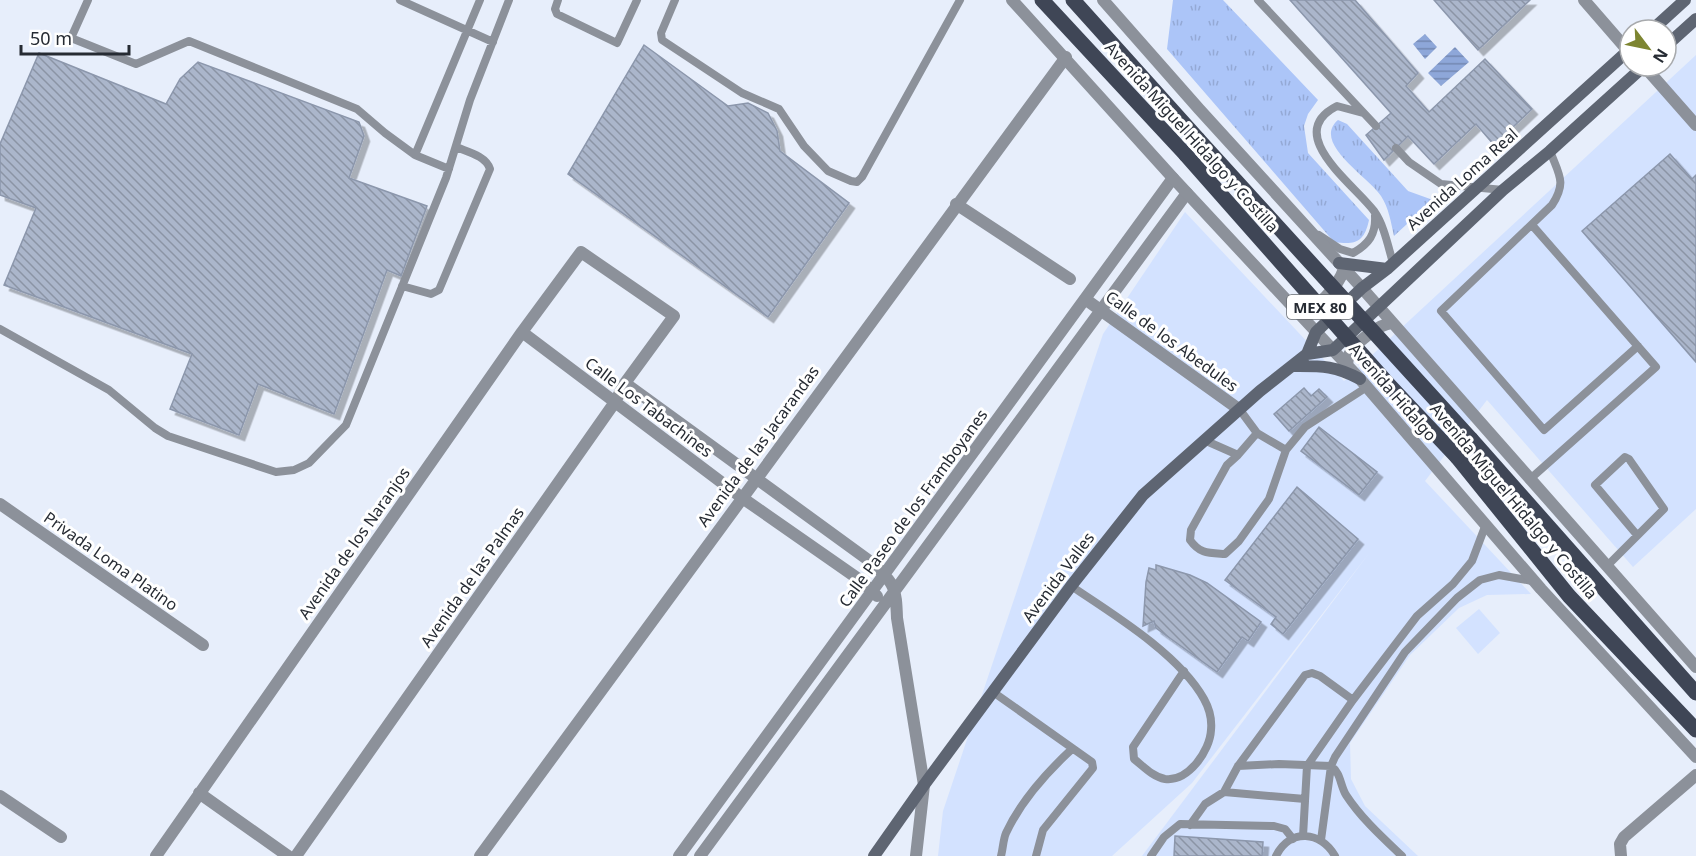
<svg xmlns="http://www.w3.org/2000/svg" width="1696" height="856" font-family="'Noto Sans',sans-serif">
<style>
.built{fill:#d3e2ff}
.grass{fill:url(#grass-tufts)}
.water{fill:url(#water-rules)}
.building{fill:url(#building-back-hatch);stroke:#8c97ac;stroke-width:1.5;filter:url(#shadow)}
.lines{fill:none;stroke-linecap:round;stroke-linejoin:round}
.service{stroke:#8c919a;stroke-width:8}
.minor{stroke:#8c919a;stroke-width:12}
.tertiary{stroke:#8c919a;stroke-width:12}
.secondary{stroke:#5e6572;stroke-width:12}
.primary{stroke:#3f4656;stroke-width:15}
.primary-bridge{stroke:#3f4656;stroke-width:15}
.labels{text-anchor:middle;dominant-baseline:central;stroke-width:6;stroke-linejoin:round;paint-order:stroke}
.shield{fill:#fff;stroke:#676b70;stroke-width:1.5}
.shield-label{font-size:15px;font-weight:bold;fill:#262b33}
.street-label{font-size:16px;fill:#262b33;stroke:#fff}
</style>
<defs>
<pattern id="grass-tufts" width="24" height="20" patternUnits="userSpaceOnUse" patternTransform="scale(1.5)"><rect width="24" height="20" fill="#acc5f8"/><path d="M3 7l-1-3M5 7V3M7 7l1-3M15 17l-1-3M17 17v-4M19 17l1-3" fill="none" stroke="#94a9d5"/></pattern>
<pattern id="water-rules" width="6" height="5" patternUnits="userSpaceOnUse" patternTransform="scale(1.5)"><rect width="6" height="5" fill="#8ea7d9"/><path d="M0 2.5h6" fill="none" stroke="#7488b1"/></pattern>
<pattern id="building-back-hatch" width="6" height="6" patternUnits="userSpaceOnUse" patternTransform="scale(1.5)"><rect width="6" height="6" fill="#abb6cb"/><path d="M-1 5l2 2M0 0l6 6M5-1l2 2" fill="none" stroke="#8b94a5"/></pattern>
<filter id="shadow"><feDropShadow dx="5.5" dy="5.5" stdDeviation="0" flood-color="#0004"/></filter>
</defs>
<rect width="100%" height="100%" fill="#e7eefb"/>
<path class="built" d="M1696,55V509L1633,567L1487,400L1425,481L1531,594L1487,595L1459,608L1410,655L1350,743L1351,779L1365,806L1418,856H1142L1370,552L1192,783L1112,856H938L943,811L1103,334L1185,212L1344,381Z
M1479,609L1500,633L1478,654L1456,628Z"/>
<path class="grass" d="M1173,0H1223L1318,100L1308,114L1304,126L1308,153L1369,220C1364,243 1355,245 1334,242L1167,49Z
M1338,120L1347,124L1408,191L1433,200L1394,236C1391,223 1389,208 1381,196C1369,177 1311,143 1338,120Z"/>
<path class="water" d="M1425,34L1437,47L1425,59L1413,44Z
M1455,47L1469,62L1441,86L1428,73Z"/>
<path class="building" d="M1290,0H1355L1418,73L1406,86L1429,112L1485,59L1532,109L1494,145L1476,124L1434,164L1408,136L1384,160L1366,135L1391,113Z
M1434,0H1530L1478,50Z
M644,45L728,106L748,103L768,113L777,131L780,151L849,203L768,317L568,174Z
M39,53L166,104L180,79L198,62L359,122L364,136L349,178L427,206L401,276L387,270L334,414L258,384L239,435L170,409L192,354L4,285L36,208L0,195V144Z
M1670,154L1692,179L1696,175V362L1582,231Z
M1304,388L1311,396L1319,389L1327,397L1289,431L1274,414Z
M1319,427L1377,472L1359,495L1301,451Z
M1297,487L1358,539L1283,634L1271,624L1276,617L1225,580Z
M1156,565L1190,575L1207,583L1261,622L1248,641L1242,637L1217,672L1156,628L1154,621L1143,626L1146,582L1149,568L1156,570Z
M1175,836L1263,842L1262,856H1174Z"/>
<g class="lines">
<path class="service" d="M88,0L71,38L136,64L189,41L357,109L385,133L415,155L449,169
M400,0L493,42
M558,0L555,9L557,14L617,43L637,0
M675,0L661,33L662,40L742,93L779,109L804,146L828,171L851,181L857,182L862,177L960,0
M1258,0L1376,126
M1363,113L1337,106C1282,134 1354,184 1374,211C1384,225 1388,246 1393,263
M1396,148L1409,162L1441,184L1503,190
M1550,151C1559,175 1567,182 1552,205L1441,311L1544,430L1638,346
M415,155L480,0
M1319,235L1340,249L1353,253C1369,244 1376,234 1375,216
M402,286L431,294L439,290L490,169C486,156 468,152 456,147
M0,329L109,390L155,428L168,436L276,472L294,470L309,463L346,425L446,178L470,100L509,0
M1240,410L1257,433
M1204,440L1238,455L1257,433L1286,450L1305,427L1367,387
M1238,455L1227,465L1191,530L1190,540C1200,554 1208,553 1225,554L1239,541L1269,499L1286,450
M1529,480L1656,367L1532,225
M1606,567L1664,509L1629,459L1625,457L1595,485L1637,535
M1071,586C1113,614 1180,655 1204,699C1209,708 1212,720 1211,730C1210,751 1188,782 1165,779C1153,777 1143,766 1134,759L1133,747L1184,671
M993,692L1092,762L1093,768L1043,830L1036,856
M1238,766L1279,764L1331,766C1341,773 1340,785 1346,795C1361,818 1382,837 1402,856
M1224,792L1238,766L1305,675L1312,673L1320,676L1353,700
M1190,825L1205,804L1224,792L1305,799
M1303,836L1307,766L1353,700L1417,616L1453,584L1472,561L1486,524
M1321,840L1331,766L1335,757L1405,652L1457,598L1480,580L1499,575L1532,581
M1001,856C1003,849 1003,840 1006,833C1021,801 1046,773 1072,749
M1151,856L1164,837L1180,824L1274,826L1285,829L1293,839
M1276,856C1290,828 1321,831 1335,856"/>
<path class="minor" d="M1584,0L1630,53
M1644,66L1696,125
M956,204L1070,279
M1085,299L1240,410
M522,332L741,497L860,580L877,596
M625,383L871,562C895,583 896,588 897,618L924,785L916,856
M0,504L203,645
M199,793L288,856
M0,796L61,837
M156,856L522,332L581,252L674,316L625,383L615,402L296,856
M480,856L1066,57
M679,856L1173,178
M700,856L1187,193
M1621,856L1620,844L1624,837L1696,775"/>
<path class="tertiary" d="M1012,0L1173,178L1360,379L1541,589L1696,757
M1103,0L1199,109L1362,288L1696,667
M1299,314C1317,309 1338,287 1344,269
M1347,365C1348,361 1347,358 1349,355C1355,343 1379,324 1392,323"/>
<path class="secondary" d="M1652,30L1685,0
M1666,46L1696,19
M1339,263L1387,269
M1307,354L1333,350L1503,190L1550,151L1644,66
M1292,366C1321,366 1334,365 1360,379
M874,856L924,785L1071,586L1143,495L1260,391L1307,354L1316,332L1362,288L1387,269L1630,49"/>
<path class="primary" d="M1042,0L1186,155
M1073,0L1198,139
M1471,439L1696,693
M1457,457L1569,596L1696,730"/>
<path class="primary-bridge" d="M1198,139L1471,439
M1186,155L1389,385L1457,457"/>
</g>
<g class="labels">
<rect class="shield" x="1287" y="295" width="66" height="24" rx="4.5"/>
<g class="shield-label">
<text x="1320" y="307">MEX 80</text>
</g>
<g class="street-label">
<text transform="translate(1192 137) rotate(48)">Avenida Miguel Hidalgo y Costilla</text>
<text transform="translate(1462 179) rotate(-42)">Avenida Loma Real</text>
<text transform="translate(1172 341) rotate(36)">Calle de los Abedules</text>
<text transform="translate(1393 392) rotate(49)">Avenida Hidalgo</text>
<text transform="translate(649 407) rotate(37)">Calle Los Tabachines</text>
<text transform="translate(758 446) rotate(-54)">Avenida de las Jacarandas</text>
<text transform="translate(1514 501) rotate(50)">Avenida Miguel Hidalgo y Costilla</text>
<text transform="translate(913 508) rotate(-54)">Calle Paseo de los Framboyanes</text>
<text transform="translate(354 543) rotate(-55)">Avenida de los Naranjos</text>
<text transform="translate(111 561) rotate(35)">Privada Loma Platino</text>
<text transform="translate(472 577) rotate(-55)">Avenida de las Palmas</text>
<text transform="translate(1058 577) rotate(-53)">Avenida Valles</text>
</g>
</g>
<g transform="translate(1648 48) rotate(122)"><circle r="28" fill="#ffffff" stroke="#a8aaad" stroke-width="1.5"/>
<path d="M0-4.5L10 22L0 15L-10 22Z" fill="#7d8531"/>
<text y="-9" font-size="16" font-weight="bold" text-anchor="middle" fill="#262b33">N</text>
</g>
<path d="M21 45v9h108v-9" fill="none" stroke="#262b33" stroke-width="3"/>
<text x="30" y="45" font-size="18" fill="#262b33" stroke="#ffffff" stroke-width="4.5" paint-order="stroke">50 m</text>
</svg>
